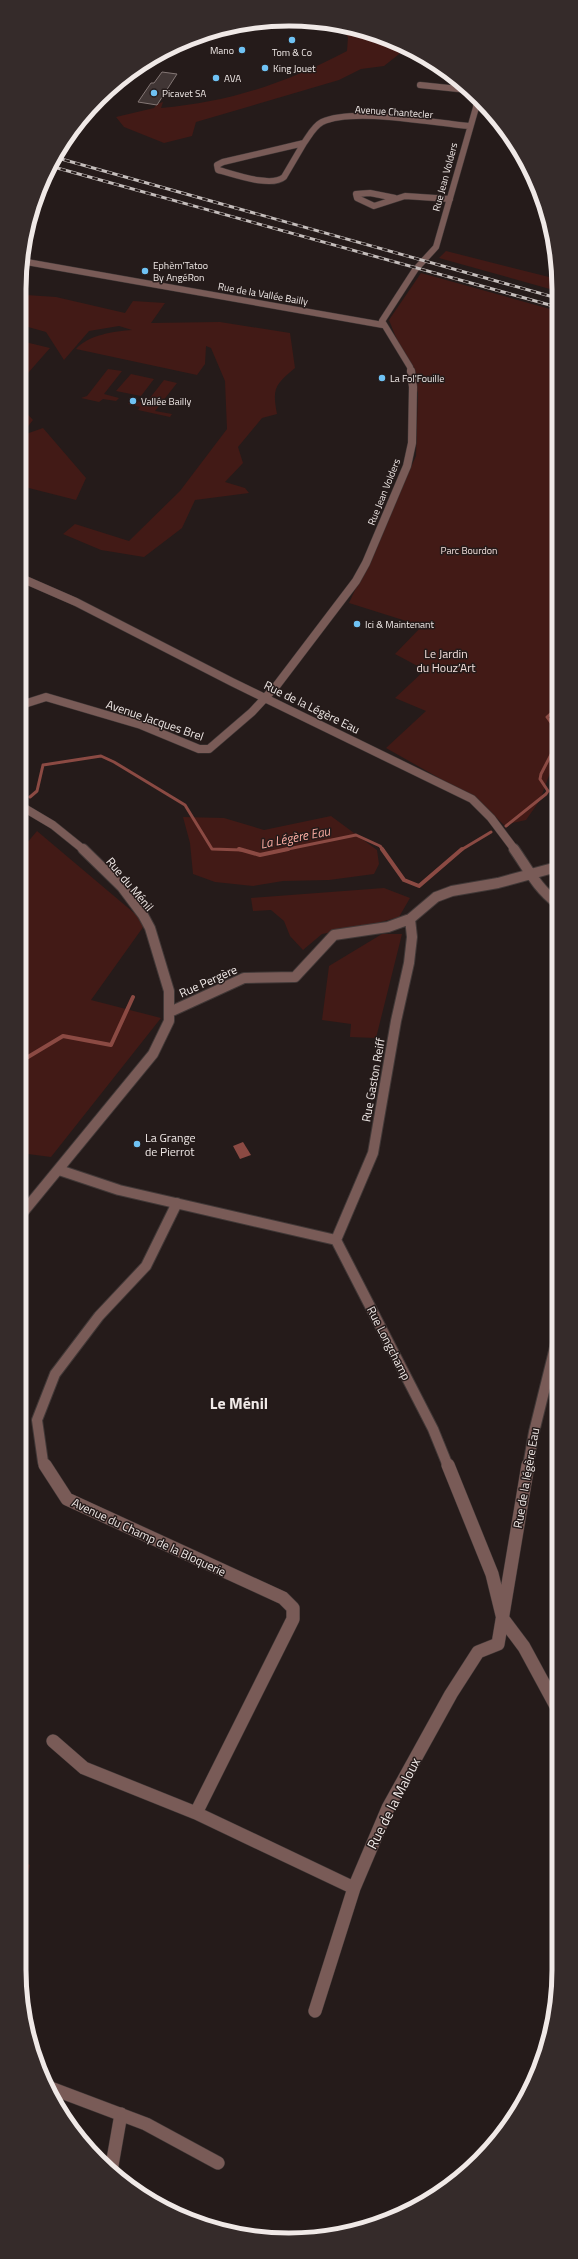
<svg xmlns="http://www.w3.org/2000/svg" width="578" height="2259" font-family="'Titillium Web',sans-serif">
<style>
.green{fill:#421a16}
.water{fill:#8b4a43}
.lines{fill:none;stroke-linecap:round;stroke-linejoin:round}
.stream-far1{stroke:#8b4a43;stroke-width:3}
.stream{stroke:#8b4a43;stroke-width:4}
.building{fill:#413635;stroke:#847775}
.minor-far3-casing{stroke:#413837;stroke-width:7}
.minor-far2-casing{stroke:#413837;stroke-width:9}
.minor-far1-casing{stroke:#413837;stroke-width:12}
.minor-casing{stroke:#413837;stroke-width:14}
.major-casing{stroke:#413837;stroke-width:7}
.minor-far3{stroke:#795b57;stroke-width:6}
.minor-far2{stroke:#795b57;stroke-width:8}
.minor-far1{stroke:#795b57;stroke-width:10}
.minor{stroke:#795b57;stroke-width:13}
.major{stroke:#d69890;stroke-width:6}
.rail-casing{stroke:#c4bdbb;stroke-width:3}
.rail{stroke:#251b1a;stroke-width:2;stroke-dasharray:5.5;stroke-linecap:butt}
.poi-dot{fill:#6fc2f4;stroke:#251b1a;stroke-width:1.5}
.labels{text-anchor:middle;dominant-baseline:central;stroke-width:3;stroke-linejoin:round;paint-order:stroke}
.far-poi-label{font-size:10px;fill:#f0e9e7;stroke:#251b1a;text-anchor:start}
.far-street-label{font-size:10px;fill:#f0e9e7;stroke:#251b1a}
.far-park-label{font-size:10px;fill:#f3dedb;stroke:#251b1a}
.park-label{font-size:12px;fill:#f3dedb;stroke:#251b1a}
.street-label{font-size:12px;fill:#f0e9e7;stroke:#251b1a}
.poi-label{font-size:12px;fill:#f0e9e7;stroke:#251b1a;text-anchor:start}
.water-label{font-size:13px;font-style:italic;fill:#f9aaa0;stroke:#251b1a}
.near-street-label{font-size:14px;fill:#f0e9e7;stroke:#251b1a}
.district-label{font-size:16px;font-weight:bold;fill:#f0e9e7;stroke:#251b1a}
.rim{fill:none;stroke:#f0e9e7;stroke-width:5}
</style>
<rect width="100%" height="100%" fill="#251b1a"/>
<path class="green" d="M335,24L408,47L384,66L361,69L339,80L196,122L192,136L164,143L124,127L116,117L154,108L157,104L163,102L161,108C230,102 286,83 347,51L348,37Z
M446,251L557,279V291L439,258Z
M421,273L557,311V754L540,800L526,820L504,825L478,800L386,748L426,711L395,698L425,670L395,654L422,626L349,603L416,456L418,393L389,320Z
M26,295L56,297L125,313L133,301L165,303L151,323L220,322L290,333L295,368C275,385 272,388 277,414L262,418L238,447L243,463L225,482L245,488L249,493L195,500L182,528L144,557L101,550L63,534L75,524L129,541L180,491L227,429L225,381L211,348L206,346L205,364L197,375L76,349C88,335 115,331 132,330L119,326L89,331L64,360L46,332L21,325V296Z
M21,341L50,348L21,381Z
M108,369L122,371L104,394L119,398L116,401L103,399L99,402L81,398L87,396Z
M131,374L154,379L141,396L116,391Z
M164,380L177,383L155,411L172,414L170,417L138,410L140,407L128,404L131,400L146,403Z
M21,407L33,420L21,435Z
M43,428L86,478L76,500L21,486V441L26,434Z
M331,816L377,850L379,864L374,874L329,880L283,881L253,886L215,882L193,874L190,843L183,817L224,818L264,830Z
M37,831L146,923L91,1000L161,1018L51,1157L20,1153L21,850Z
M384,888L410,898L399,917L370,925L322,934L303,950L290,936L284,921L271,910L253,911L251,898Z
M382,934H402L376,1038L350,1037L351,1024L322,1020L329,966Z
M19,1859L30,1865L19,1911Z"/>
<path class="water" d="M243,1142L251,1155L240,1159L233,1146Z"/>
<g class="lines">
<path class="stream-far1" d="M557,708L547,717L557,731
M30,797L37,791L43,765L101,756L114,762L185,805L212,849L242,850
M506,826L546,794L548,791L540,779L541,774L557,743
M283,850L356,835L380,846L383,850
M461,850L491,832"/>
<path class="stream" d="M239,849L260,855L288,849
M382,849L404,880L419,886L462,849
M20,1059L28,1057L63,1036L111,1045L133,997"/>
</g>
<path class="building" d="M162,72L177,74L157,105L138,102L151,83H154Z"/>
<g class="lines">
<defs>
<path id="minor-far3" d="M420,85L468,90
M476,106L486,107
M304,143L284,177C271,188 234,174 218,170L217,165L223,162Z
M304,143C309,136 314,126 322,122C354,107 432,123 469,126
M395,198L370,193L356,194L357,198L374,206L405,196L450,199
M21,261L383,325
M411,372L410,367L382,321L415,270L436,247L479,97"/>
<path id="minor-far2" d="M21,578L76,602L232,682L472,799L491,818L515,850
M21,705L46,697L141,725L199,749H209L252,712L277,685L356,581L366,563L407,466L412,443L413,387L411,371
M21,806L53,825L84,850"/>
<path id="minor-far1" d="M514,849C528,869 537,888 557,903
M172,1011L244,978L295,977L334,935L388,927L410,919L436,897L452,891L498,883L557,867
M59,1170L119,1190L336,1240
M20,1216L153,1054L169,1021V991L150,928L143,915L122,887L83,849
M336,1240L433,1429L448,1466
M336,1240L373,1153L396,1021L409,963L412,937L410,919
M46,1466L43,1462L37,1420L55,1374L99,1316L146,1266L177,1203
M528,1466L534,1432L557,1339"/>
<path id="minor" d="M45,1465L67,1499L283,1598L293,1608V1619L196,1813
M448,1465L492,1574L503,1619L524,1647L557,1708
M53,1741L84,1768L196,1813L354,1888
M315,2011L354,1888L388,1808L451,1694L478,1652L498,1644L528,1465
M48,2087L146,2124L218,2163
M111,2171L121,2114"/>
<path id="major" d="M211,31L263,21"/>
</defs>
<use href="#minor-far3" class="minor-far3-casing"/>
<use href="#minor-far2" class="minor-far2-casing"/>
<use href="#minor-far1" class="minor-far1-casing"/>
<use href="#minor" class="minor-casing"/>
<use href="#major" class="major-casing"/>
<use href="#minor-far3" class="minor-far3"/>
<use href="#minor-far2" class="minor-far2"/>
<use href="#minor-far1" class="minor-far1"/>
<use href="#minor" class="minor"/>
<use href="#major" class="major"/>
<defs>
<path id="rail" d="M54,157L557,298
M50,166L557,307"/>
</defs>
<use href="#rail" class="rail-casing"/>
<use href="#rail" class="rail"/>
</g>
<g class="poi-dot">
<circle cx="292" cy="40" r="4"/>
<circle cx="242" cy="50" r="4"/>
<circle cx="265" cy="68" r="4"/>
<circle cx="216" cy="78" r="4"/>
<circle cx="154" cy="93" r="4"/>
<circle cx="145" cy="271" r="4"/>
<circle cx="382" cy="378" r="4"/>
<circle cx="133" cy="401" r="4"/>
<circle cx="357" cy="624" r="4"/>
<circle cx="137" cy="1144" r="4"/>
</g>
<g class="labels">
<g class="far-poi-label">
<text x="234" y="50" text-anchor="end">Mano</text>
<text x="292" y="52" text-anchor="middle">Tom &amp; Co</text>
<text x="273" y="68">King Jouet</text>
<text x="224" y="78">AVA</text>
<text x="162" y="93">Picavet SA</text>
<text x="153" y="265">Ephèm'Tatoo<tspan x="153" dy="12">By AngéRon</tspan></text>
<text x="390" y="378">La Fol'Fouille</text>
<text x="141" y="401">Vallée Bailly</text>
<text x="365" y="624">Ici &amp; Maintenant</text>
</g>
<g class="far-street-label">
<text transform="translate(394 112) rotate(4)">Avenue Chantecler</text>
<text transform="translate(445 177) rotate(-75)">Rue Jean Volders</text>
<text transform="translate(263 294) rotate(10)">Rue de la Vallée Bailly</text>
<text transform="translate(384 492) rotate(-68)">Rue Jean Volders</text>
</g>
<g class="far-park-label">
<text x="469" y="550">Parc Bourdon</text>
</g>
<g class="park-label">
<text x="446" y="653">Le Jardin<tspan x="446" dy="14">du Houz’Art</tspan></text>
</g>
<g class="street-label">
<text transform="translate(312 707) rotate(26)">Rue de la Légère Eau</text>
<text transform="translate(155 720) rotate(19)">Avenue Jacques Brel</text>
<text transform="translate(130 884) rotate(50)">Rue du Ménil</text>
<text transform="translate(208 981) rotate(-24)">Rue Pergère</text>
<text transform="translate(373 1080) rotate(-80)">Rue Gaston Reiff</text>
<text transform="translate(389 1343) rotate(63)">Rue Longchamp</text>
<text transform="translate(526 1478) rotate(-80)">Rue de la légère Eau</text>
<text transform="translate(149 1537) rotate(25)">Avenue du Champ de la Bloquerie</text>
</g>
<g class="poi-label">
<text x="145" y="1137">La Grange<tspan x="145" dy="14">de Pierrot</tspan></text>
</g>
<g class="water-label">
<text transform="translate(295 837) rotate(-11)">La Légère Eau</text>
</g>
<g class="near-street-label">
<text transform="translate(393 1803) rotate(-63)">Rue de la Maloux</text>
</g>
<g class="district-label">
<text x="239" y="1403">Le Ménil</text>
</g>
</g>
<path d="M0 0H578V2259H0ZM289 26H289A263 263 0 0 1 552 289V1970A263 263 0 0 1 289 2233H289A263 263 0 0 1 26 1970V289A263 263 0 0 1 289 26Z" fill="#352b2a" fill-rule="evenodd"/>
<path class="rim" d="M289 26H289A263 263 0 0 1 552 289V1970A263 263 0 0 1 289 2233H289A263 263 0 0 1 26 1970V289A263 263 0 0 1 289 26Z"/>
</svg>
